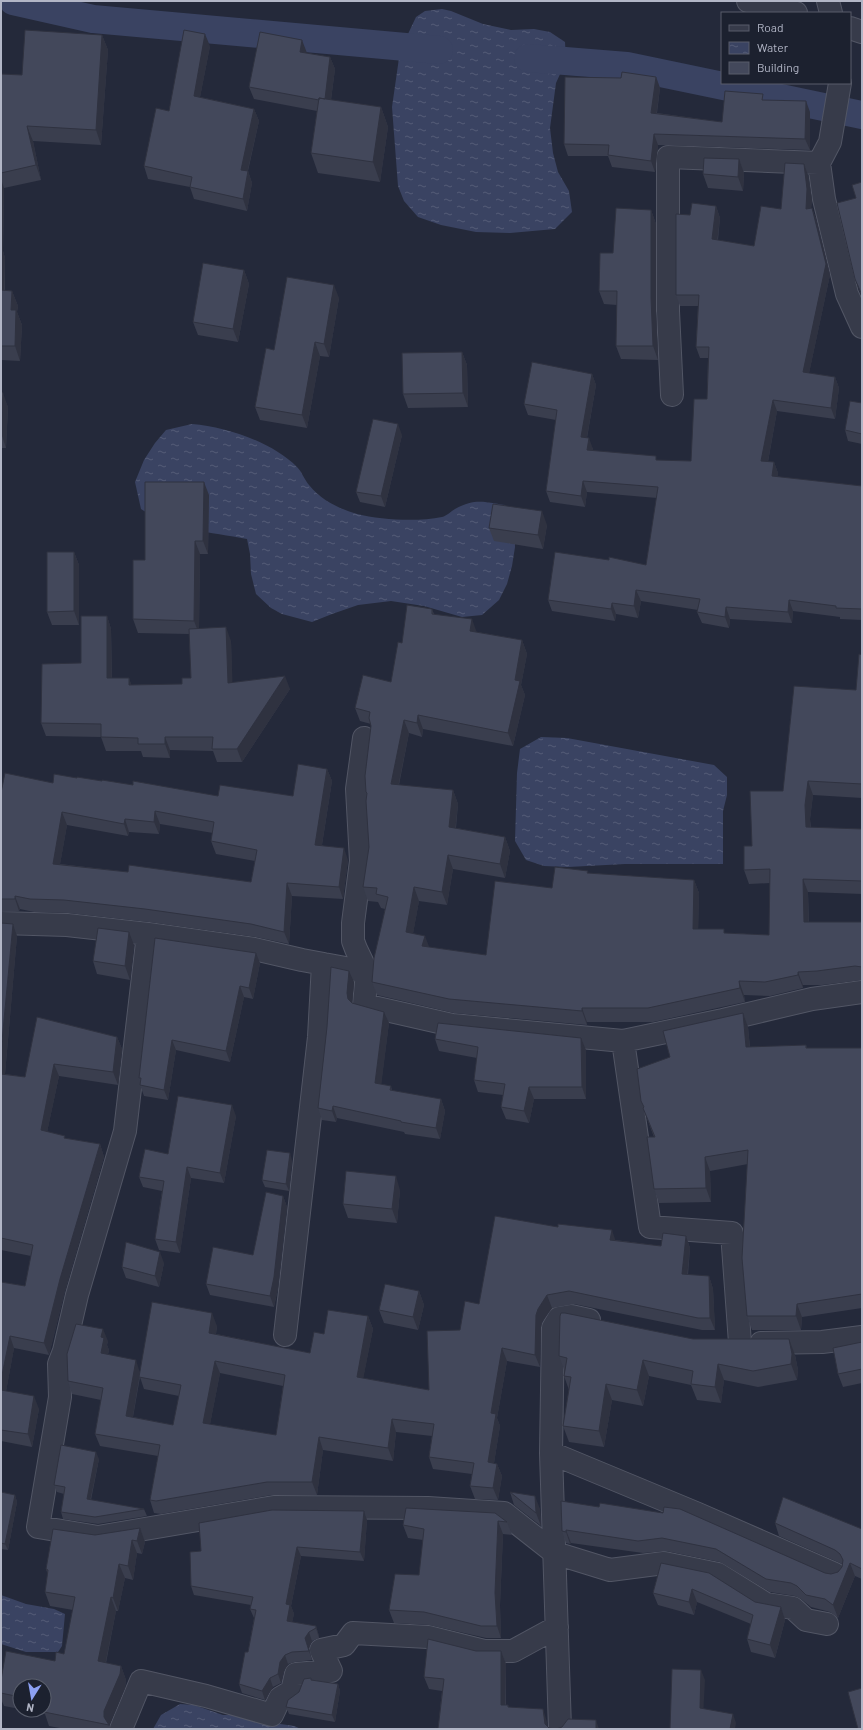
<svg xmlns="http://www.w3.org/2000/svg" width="863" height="1730" font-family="Barlow,sans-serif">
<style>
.water{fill:url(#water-ripples)}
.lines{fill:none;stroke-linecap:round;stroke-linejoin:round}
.canal{stroke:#3a4362;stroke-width:28}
.street-casing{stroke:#525665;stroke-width:24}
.street{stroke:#373b4a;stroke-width:22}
.wall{fill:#3a3e4e;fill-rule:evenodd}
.shaded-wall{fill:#2f3240}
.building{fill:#43485b;stroke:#2f3240;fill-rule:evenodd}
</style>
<defs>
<pattern id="water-ripples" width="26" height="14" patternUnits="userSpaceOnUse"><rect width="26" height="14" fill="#3a4362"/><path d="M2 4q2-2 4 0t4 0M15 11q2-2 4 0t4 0" fill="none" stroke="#545c77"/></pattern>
</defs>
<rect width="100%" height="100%" fill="#24293a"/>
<path class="water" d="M442,9L451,11L483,24L511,30L534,29L550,32L565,42L566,61L556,83L550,128L553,153L558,172L569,191L572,212L555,229L510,233L476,232L441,225L418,217L404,201L398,186L392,107L400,51L416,17L425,11Z
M192,424C227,427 272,442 297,467C302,472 304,479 309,485C322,501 338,508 357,514C381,520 418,522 442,517C447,516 451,511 455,509C476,498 483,502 505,505L514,524L515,547L512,566L507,584L499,600L482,615L462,617L424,606L391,601L358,605L332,614L312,622L282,614L271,608L256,594L251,574L250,554L247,539C211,532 172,530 141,509L135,482L144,460L155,443L166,430Z
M541,737L567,738L714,765L727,777V795L723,811V864H625L568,867L544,866L526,860L515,841L517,773L520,749Z
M1,1595L26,1604L54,1609L65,1614L62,1646L58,1652H26L1,1644Z
M180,1704L194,1705L223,1715H249L267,1722L294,1726L301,1729H153L161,1715Z"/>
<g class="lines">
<path class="canal" d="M13,1L93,19L439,50
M528,58L627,66L862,115"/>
<defs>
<path id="street" d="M748,1L796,13
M828,1L831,13
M850,28L862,32
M819,163L824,199L847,294L862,327
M672,395L668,311V157L819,163L830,142L840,83
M364,738L357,789L361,861L353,923V941L356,949L367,972
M1,923L67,925L148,934L254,949L302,960L367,972L364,1005L452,1025L623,1041L650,1227L732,1233L740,1343
M148,934L125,1131L77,1295L64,1351L59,1364L60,1397L38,1527L98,1537L274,1507L428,1508L504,1513L555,1553L610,1570L664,1563L718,1574L766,1604L793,1608L806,1620L827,1624
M623,1041L723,1020L812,999L862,992
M285,1335L319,1037L323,964
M761,1343L822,1342L862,1337
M551,1453L698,1514L835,1574
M121,1729L141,1681L206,1696L272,1715L280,1698L292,1691L296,1674L331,1671L321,1650L344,1645L353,1633L428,1637L484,1651H513L557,1627
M560,1729L551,1453L553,1328L559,1318L571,1316L589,1320"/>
</defs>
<use href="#street" class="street-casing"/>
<use href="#street" class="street"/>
</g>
<path class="wall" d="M102,35L108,50L101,145L33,141L41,180L4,188L3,251L5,258V290L12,291L18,306L17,312L22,325L20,361L1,360V74L22,75Z
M210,46L200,97L254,109L259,121L248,171L252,183L247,211L194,199L190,187L148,179L144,166L169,111Z
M307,53L330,57L335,69L331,100L381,107L388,127L380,182L318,173L311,153L317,111L254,99L249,87Z
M656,77L660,88L657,113L722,122L765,100L810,112V150L658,145L655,172L612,167L608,156H568L564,144L621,78Z
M739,159L744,173L743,191L708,188L703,174Z
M804,164L808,175L812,200L811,208H812L816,219L830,275L809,373L835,377L839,388L835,419L777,411L768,462H774L778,473L777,477L862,486V620L840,619V617L793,611L792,623L730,619L729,628L702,623L697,612L698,610L641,601L638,618L616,614L615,621L552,611L548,600L609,560L646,565L657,498L587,492L585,507L550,502L546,491L556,420L528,415L524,404L592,374L596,385L587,438L593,449V451L658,460L691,461L707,399L708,358H700L696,347L698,306H680L676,295L690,215L716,206L720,218L718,240L754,246L781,209Z
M862,182V297L855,279L856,198Z
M651,210L656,224V311L658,360L621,359L616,346L617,305L604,304L599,291L613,253Z
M244,270L249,284L238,342L198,335L193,322Z
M339,298L329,357L320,356L307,428L260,420L255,407L274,350Z
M462,352L467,365L468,407L408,408L403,394Z
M1,392L8,407L6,448H1Z
M862,403V444L848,441L845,430Z
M402,435L385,507L360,502L356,492Z
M209,495L208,554H200L199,628L231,641L232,682L290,689L242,762H217L213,751L170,750V758L143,757L141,751H106L101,737L46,736L41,723L81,663L107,616L111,629L112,678H129L131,685L182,684L191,678L189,634L138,633L133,619L145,560Z
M547,525L543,549L494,541L489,528Z
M74,552L79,565V625H52L47,612Z
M432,609L434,614L477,632L522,640L527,654L521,685L525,695L513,746L423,729L422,737L409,733L399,785L453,790L458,804L456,828L505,837L510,851L505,878L453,869L447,905L419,901L413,933L429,947L486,955L552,888L588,871V873L694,880L699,893L698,929L726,933L769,935L770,883L749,884L744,870L752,846L783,791L856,690L862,655V798L813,795L810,819L811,828L862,829V894L808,892L809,922H862V980L822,985H803V988L770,996L744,995L745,1002L653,1022H587V1025L454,1013L377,995L372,982L385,909L381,908L378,902L368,901L363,887L369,847L367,795L366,792L371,726V724L360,721L355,708L391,682L402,643Z
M327,769L332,781L322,845L348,860L343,899L292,896L289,944L256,937L149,922L68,913L34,912L20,909L19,911L1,912V793L77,778L218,796H293ZM160,824L213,833L211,841L216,854L255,861L251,882L128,872L60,864L67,825L128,836L129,832L159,834Z
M1,923L13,924L17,936L5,1074L25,1077L37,1017L117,1037L122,1049L118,1085L59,1076L47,1132L65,1136V1138L100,1144L104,1157L65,1291L49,1355L14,1348L6,1391L39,1409L32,1447L1,1441V1282L25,1286L31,1256L1,1250Z
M155,938L260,963L253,999L244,997L230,1062L176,1050L168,1100L144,1096L140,1085V1082L139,1078Z
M134,945L130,980L97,974L93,961Z
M354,982L352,1003L384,1012L389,1023L381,1084L391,1086L392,1091L441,1099L445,1111L440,1139L405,1134L404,1132L337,1118L336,1122L322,1120L318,1108Z
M743,1013L748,1027L750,1047L806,1045L807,1048H862V1308L802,1317L801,1330H752L747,1316L748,1164L710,1171L711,1202L659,1203L654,1189V1137L643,1108H644L670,1057Z
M435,1039L586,1050V1099H534L529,1123L506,1119L501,1107L503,1095L478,1092L474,1080L477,1058L439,1051Z
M236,1116L224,1183L191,1178L180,1253L159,1250L155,1239L162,1191L143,1187L139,1177L168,1154Z
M292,1160L289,1191L265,1187L262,1180Z
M400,1190L397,1223L348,1218L343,1204Z
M283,1196L287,1207L278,1288L274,1307L210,1295L206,1284L253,1255Z
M686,1236L690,1248L688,1275L709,1276L713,1289L715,1330H702L574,1304L552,1308L542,1322L541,1327L540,1367L507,1361L497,1418L500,1426L494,1463L497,1464L502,1476L498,1500L475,1499L470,1486L472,1474L433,1469L429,1457L432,1436L396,1432L393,1461L323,1450L317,1495H272L161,1514L154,1513L150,1500L158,1456L100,1446L95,1434L101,1400L72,1394L68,1381L108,1341L107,1345L109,1350L108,1354L140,1372L217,1326L216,1334L310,1353L324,1334L368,1316L373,1329L363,1378L429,1390L460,1330L479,1304L615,1240L661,1246ZM220,1373L283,1386L276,1435L210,1424ZM140,1377L144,1389L179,1396L173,1425L133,1417Z
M164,1263L159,1287L126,1278L122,1267Z
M419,1291L424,1305L418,1330L384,1323L379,1310Z
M693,1339L795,1355L798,1370L797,1380L758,1387L724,1380L721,1403L697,1400L691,1385L649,1376L643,1406L612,1400L604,1447L569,1442L563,1426L569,1390L564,1376L565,1372L559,1356Z
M862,1342V1383L843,1387L838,1374Z
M99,1459L91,1500L144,1509L147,1516L98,1524L63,1519L61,1512L64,1494L57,1492L54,1485Z
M1,1492L15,1495L17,1502L8,1550L1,1549Z
M510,1492L540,1509L541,1526L514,1505Z
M561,1501L825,1573L831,1574L838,1572L842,1567V1564L840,1563L779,1536L775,1523L862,1529V1579L855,1576L838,1618L830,1612L811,1607L801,1599L795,1596L770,1592L720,1562L666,1551L643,1553L571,1543L570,1544L566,1543L562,1531Z
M406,1508L507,1522L512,1535L503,1534L500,1605L501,1638H486L429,1625L394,1623L389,1610L419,1575L423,1540L408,1538L403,1525Z
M364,1511L367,1520L364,1561L301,1556L291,1606L294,1614L292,1622L316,1626L319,1636V1638L312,1641L309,1648L312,1660L295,1662L288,1664L284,1671L281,1683L273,1687L265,1700L242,1693L239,1684L248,1652L254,1618L250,1609L251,1605L194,1595L191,1586L201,1551Z
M140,1528L145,1542L142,1554L137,1553L133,1580L125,1578L118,1611H116L106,1663L121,1666L126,1680L125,1688L109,1725L111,1729H65L49,1726L45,1714L23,1710H44V1686H20V1709L4,1706L1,1699V1680L55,1661L64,1654L73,1610L50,1606L45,1592L48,1575L46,1569L95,1535Z
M661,1563L755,1602L781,1607L785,1620L775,1658L751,1652L747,1639L751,1624L697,1602L694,1615L658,1605L653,1593Z
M501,1651L506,1664V1705H508L509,1707L547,1722L438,1729L442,1691L429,1689L424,1677Z
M311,1678L312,1680L338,1684L340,1691L335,1722L289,1714L286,1707Z"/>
<path class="shaded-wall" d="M205,34L210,46L198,108L194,96Z
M102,35L108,50L101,145L96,130Z
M302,40L307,53L304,65L300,52Z
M330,57L335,69L329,114L324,101Z
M656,77L660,88L655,124L651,113Z
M806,101L810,112V150L805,139Z
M381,107L388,127L380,182L373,162Z
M254,109L259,121L245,182L241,170Z
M27,126L33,141L41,180L36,165Z
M654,134L658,145L655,172L651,161Z
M739,159L744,173L743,191L738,177Z
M804,164L808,175L812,200L810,220L806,209Z
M248,171L252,183L247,211L243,199Z
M1,179L4,188L3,251L5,258L4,305L1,295Z
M716,206L720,218L716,250L712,239Z
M812,208L816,219L830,275L807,383L803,372Z
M651,210L656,224V311L658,360L653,346L651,298Z
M244,270L249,284L238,342L233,329Z
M334,285L339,298L329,357L324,344Z
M12,291L18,306L17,312L22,325L20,361L15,346L11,310Z
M315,342L320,356L307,428L302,415Z
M462,352L467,365L468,407L463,393Z
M592,374L596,385L585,448L581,437Z
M835,377L839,388L835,419L831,408Z
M3,393L8,407L6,448L1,433Z
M773,400L777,411L766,472L761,461Z
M398,424L402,435L385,507L381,496Z
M589,438L593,449L591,461L587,450Z
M774,462L778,473L776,487L772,476Z
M583,481L587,492L585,507L581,496Z
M204,482L209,495L208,554L203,541Z
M542,511L547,525L543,549L538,535Z
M195,541L200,554L199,634L194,621Z
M74,552L79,565V625L74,611Z
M636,590L641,601L638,618L634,606Z
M789,600L793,611L792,623L788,612Z
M612,603L616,614L615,621L611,609Z
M726,607L730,619L729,628L725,617Z
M107,616L111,629L112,691L107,678Z
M472,619L477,633L470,631Z
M226,627L231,641L233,696L228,683Z
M522,640L527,654L521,685L525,695L513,746L508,733L515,680Z
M285,676L290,689L242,762L237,749Z
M129,678L134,692L129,685Z
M418,715L423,729L422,737L417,723Z
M404,720L409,733L396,797L391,784Z
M165,737L170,750V758L165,744Z
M327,769L332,781L320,857L315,845Z
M808,781L813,795L810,819L811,841L806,827L805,805Z
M453,790L458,804L454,841L449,827Z
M155,811L160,824L159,834L154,822Z
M62,812L67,825L58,876L53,864Z
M125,819L129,832L128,836L124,824Z
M505,837L510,851L505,878L500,864Z
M344,848L348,860L343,899L339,887Z
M448,855L453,869L447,905L442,892Z
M803,879L808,892L809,936L804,922Z
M694,880L699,893L698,943L693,929Z
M287,883L292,896L289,944L284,932Z
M414,887L419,901L411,945L406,932Z
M15,896L20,909L19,911L15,899Z
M13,924L17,936L4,1086L1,1079V1052Z
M129,932L134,945L130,980L125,966Z
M425,936L430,949L422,946Z
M256,953L260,963L253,999L249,988Z
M349,971L354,982L352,1004L348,999L347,993Z
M798,972L803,985V988L798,975Z
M739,981L744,995L745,1002L740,988Z
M240,986L244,997L230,1062L226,1051Z
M582,1008L587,1022V1025L582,1011Z
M384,1012L389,1023L380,1095L375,1083Z
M743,1013L748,1027L751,1061L746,1047Z
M117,1037L122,1049L118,1085L113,1072Z
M581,1038L586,1050V1099L582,1087Z
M172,1040L176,1050L168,1100L164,1090Z
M54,1064L59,1076L45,1142L41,1130Z
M529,1087L534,1099L529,1123L524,1111Z
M441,1099L445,1111L440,1139L436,1128Z
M232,1105L236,1116L224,1183L220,1173Z
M333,1106L337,1118L336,1122L332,1111Z
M100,1144L104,1157L65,1291L49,1355L44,1343L60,1279Z
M290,1153L292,1160L289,1191L286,1184Z
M705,1157L710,1171L711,1202L706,1188Z
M187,1167L191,1178L180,1253L176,1242Z
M396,1176L400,1190L397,1223L392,1209Z
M283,1196L287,1207L278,1288L274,1307L270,1296Z
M612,1230L616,1242L610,1240Z
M686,1236L690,1248L686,1287L682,1274Z
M160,1252L164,1263L159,1287L155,1276Z
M709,1276L713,1289L715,1330L710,1318Z
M419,1291L424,1305L418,1330L413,1317Z
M547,1295L552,1308L542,1322L541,1327L540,1367L535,1355L536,1315L538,1309Z
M797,1304L802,1317L801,1330L796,1316Z
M212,1313L217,1326L214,1345L209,1333Z
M368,1316L373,1329L361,1390L357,1377Z
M103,1329L108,1341L107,1345L109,1350L106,1365L101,1353V1337Z
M10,1336L14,1348L4,1403L1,1395V1380Z
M789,1339L795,1355L798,1370L797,1380L791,1364Z
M502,1348L507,1361L497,1418L500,1426L492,1475L488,1462L491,1413Z
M136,1360L140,1373L131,1428L126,1416Z
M643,1360L649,1376L643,1406L637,1390Z
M215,1361L220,1373L208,1435L203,1423Z
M718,1364L724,1380L721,1403L715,1387Z
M606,1384L612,1400L604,1447L599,1431Z
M34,1396L39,1409L32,1447L28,1434Z
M392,1419L396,1432L393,1461L388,1448Z
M319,1437L323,1450L317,1495L312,1482Z
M96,1452L99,1459L89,1506L87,1499Z
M497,1464L502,1476L498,1500L493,1488Z
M15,1495L17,1502L8,1550L5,1544Z
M535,1496L540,1509L541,1526L536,1513Z
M364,1511L367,1520L364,1561L360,1552Z
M498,1521L503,1534L500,1605L501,1638L497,1626L495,1593Z
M140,1528L145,1542L142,1554L137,1541Z
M566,1530L571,1543L570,1544L566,1532Z
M132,1540L137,1553L133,1580L128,1566Z
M297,1547L301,1556L291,1606L294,1614L290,1631L287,1621L286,1604Z
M850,1563L855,1576L838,1618L833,1605Z
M119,1564L125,1578L118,1611L113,1598Z
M692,1589L697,1602L694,1615L689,1602Z
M111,1597L116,1611L103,1675L98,1661Z
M781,1607L785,1620L775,1658L770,1645Z
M316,1626L319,1636V1638L316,1628Z
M309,1632L312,1641L309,1648L312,1660L309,1651L305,1638Z
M501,1651L506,1664L505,1717L501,1705Z
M285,1655L288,1664L284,1671L281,1683L278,1674L280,1662Z
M121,1666L126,1680L125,1688L109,1726L104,1717V1711Z
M701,1670L705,1680L703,1718L700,1708Z
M270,1678L273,1687L265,1700L262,1691Z
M338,1684L340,1691L335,1722L332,1715Z
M543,1709L547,1722L548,1729L545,1724Z
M733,1714L736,1723L735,1729H730Z
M596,1720L599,1729H596Z"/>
<path class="building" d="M25,30L102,35L96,130L27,126L36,165L1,173V74L22,75Z
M184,30L205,34L194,96L254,109L241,170L248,171L243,199L190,187L192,177L144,166L156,108L169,111Z
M260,32L302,40L300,52L330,57L325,99L319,98V100L249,87Z
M622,72L656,77L651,113L722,122L725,91L763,94L762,100L806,101L805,139L654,134L651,161L608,155L609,145L564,144L565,77L621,78Z
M319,98L381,107L373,162L311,153Z
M704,158L739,159L738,177L703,174Z
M785,163L804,164L807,189L806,209L812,208L826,264L803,372L835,377L831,408L773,400L761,461L774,462L772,476L862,486V609L836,608V606L789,600L788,612L726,607L725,617L697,612L700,599L636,590L634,606L612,603L611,609L548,600L555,552L609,560V557L646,565L658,487L583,481L581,496L546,491L557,410L524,404L532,362L592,374L581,437L589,438L587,450L656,456V460L691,461L694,399H707L709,347H696L699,295H676V214L690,215L692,203L716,206L712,239L754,246L761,206L781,209Z
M862,182V295L855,279L837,203L856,198L852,185Z
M616,208L651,210V298L653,346H616L617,291H599L600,253H613Z
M203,263L244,270L233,329L193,322Z
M287,277L334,285L324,344L315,342L302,415L255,407L266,348L274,350Z
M1,290L12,291L11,310H16L15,346H1Z
M462,352L463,393L403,394L402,353Z
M1,392L3,393L1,433Z
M850,401L862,403V434L845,430Z
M373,419L398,424L381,496L356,492Z
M145,482H204L203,541H195L194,621L133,619V560H145Z
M493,504L542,511L538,535L489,528Z
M47,552H74V611L47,612Z
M407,605L432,609V614L472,619L470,631L522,640L515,680L520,681L508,733L418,715L417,723L404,720L391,784L453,790L449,827L505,837L500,864L448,855L442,892L414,887L406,932L425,936L422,946L486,955L495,881L552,888L555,867L588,871L587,873L694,880L693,929H724V933L769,935L770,869L744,870V846H752L750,791H783L794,686L856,690L859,654L862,655V784L808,781L805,805L806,827L862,829V881L803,879L804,922H862V967L855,966L817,971L798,972V975L765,982L739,981L740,988L648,1008H582V1011L449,999L372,982L374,958L388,897L376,894L377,888L363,887L369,847L366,801L367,793L366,792L365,776L371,726L369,718L370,712L355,708L363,675L391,682L398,642L402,643Z
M81,616H107V678H129V685L182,684V678H191L189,629L226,627L228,683L285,676L237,749H212L213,737H165V744H138V738L101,737V724L41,723L42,664L81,663Z
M298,764L327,769L315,845L344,848L339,887L287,883L284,932L251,924L145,909L64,900L30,899L15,896V899H1V793L5,773L53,783L54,774L77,778V777L102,781V780L133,785V781L218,796L220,785L293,796ZM155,811L214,822L211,841L257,850L251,882L129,865L128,872L53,864L62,812L124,824L125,819L154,822Z
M1,923L13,924L1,1052Z
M98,928L129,932L125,966L93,961Z
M155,938L256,953L249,988L240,986L226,1051L172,1040L164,1090L140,1085L141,1078H139Z
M331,967L349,971L347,993L348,999L352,1003L384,1012L375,1083L391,1086L390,1090L441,1099L436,1128L401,1122V1121L333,1106L332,1111L318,1108L327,1027Z
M743,1013L746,1047L806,1045V1048H862V1294L797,1304L796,1316H747L742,1258L748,1150L705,1157L706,1188L654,1189L647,1137H655L643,1108L644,1107L641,1101L637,1069L670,1057L663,1031Z
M37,1017L117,1037L113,1072L54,1064L41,1130L65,1136L64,1138L100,1144L60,1279L44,1343L10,1336L1,1380V1282L25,1286L33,1245L1,1238V1074L25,1077Z
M438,1023L581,1038L582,1087H529L524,1111L501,1107L505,1084L474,1080L478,1047L435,1039Z
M178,1096L232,1105L220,1173L187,1167L176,1242L155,1239L164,1181L139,1177L145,1149L168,1154Z
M267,1150L290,1153L286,1184L262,1180Z
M346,1171L396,1176L392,1209L343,1204Z
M266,1192L283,1196L274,1277L270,1296L206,1284L213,1247L253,1255Z
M495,1216L558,1227V1224L612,1230L610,1240L661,1246L663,1233L686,1236L682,1274L709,1276L710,1318H698L569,1291L547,1295L538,1309L536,1315L535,1355L502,1348L491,1413L496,1414L488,1462L497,1464L493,1488L470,1486L474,1463L429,1457L434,1424L392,1419L388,1448L319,1437L312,1482H267L156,1501L150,1500L160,1445L95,1434L103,1388L68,1381L67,1354L76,1324L103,1329L101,1337L104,1338L101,1353L136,1360L126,1416L173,1425L181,1385L139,1377L152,1302L212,1313L209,1333L310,1353L314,1332L324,1334L328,1310L368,1316L357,1377L429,1390L427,1331L460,1330L465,1301L479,1304ZM215,1361L285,1375L276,1435L203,1423Z
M126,1242L160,1252L155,1276L122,1267Z
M385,1284L419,1291L413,1317L379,1310Z
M561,1313H565L693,1339H789L792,1354L791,1364L753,1371L718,1364L715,1387L691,1384L693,1371L643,1360L637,1390L606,1384L599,1431L563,1426L571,1377L564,1376L567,1358L559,1356L560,1316Z
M862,1342V1369L838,1374L833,1348Z
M1,1390L34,1396L28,1434L1,1430Z
M61,1445L96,1452L87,1499L144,1509L95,1517L61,1512L65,1487L54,1485Z
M1,1492L15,1495L5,1544L1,1543Z
M510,1492L535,1496L536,1513Z
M783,1497L862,1529V1569L850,1563L833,1605L825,1599L806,1595L797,1586L791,1583L766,1579L716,1549L662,1538L638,1541L566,1530V1532L562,1531L561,1501L599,1507L600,1503L663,1513L664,1507L680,1509L825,1573L831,1574L838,1572L842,1567L843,1560L840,1554L835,1550L775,1523Z
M406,1508L495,1513L507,1522L498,1521L495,1593L497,1626H481L424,1612L389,1610L395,1574L419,1575L424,1529L403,1525Z
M272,1510L364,1511L360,1552L297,1547L286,1604L290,1605L287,1621L316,1626V1628L309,1632L305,1638L309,1651L292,1652L285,1655L280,1662L278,1674L270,1678L262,1691L239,1684L245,1652H248L256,1610L250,1609L253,1597L191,1586L190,1552L201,1551L199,1523Z
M140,1528L137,1541L132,1540L128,1566L119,1564L113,1598L111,1597L98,1661L121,1666L120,1674L104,1711V1717L109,1725L44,1712L46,1702L44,1701V1686H20V1697L1,1693V1680L6,1651L55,1661L56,1652L64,1654L75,1597L45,1592L48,1570L46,1569L53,1529L95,1535Z
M661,1563L709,1573L755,1602L781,1607L770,1645L747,1639L753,1615L692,1589L689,1602L653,1593Z
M428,1639L476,1651H501V1705H508V1707L543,1709L545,1724L549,1728L555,1729H435V1728L438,1729L444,1679L424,1677Z
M672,1669L701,1670L700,1708L733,1714L730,1729H670Z
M311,1678V1680L338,1684L332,1715L286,1707L288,1700L299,1692L304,1679Z
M862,1688V1729H858L848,1692Z
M568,1719L596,1720V1729H556L562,1727Z"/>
<rect width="863" height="1730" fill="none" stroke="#b2b6c6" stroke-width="4"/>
<rect x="721" y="12" width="130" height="72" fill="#1c212f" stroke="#585d6b"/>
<rect x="729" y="25" width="20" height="6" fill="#373b4a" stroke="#585d6b"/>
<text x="757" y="32" font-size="12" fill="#b2b6c6">Road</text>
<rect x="729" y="42" width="20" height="12" fill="url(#water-ripples)" stroke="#585d6b"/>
<text x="757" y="52" font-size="12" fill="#b2b6c6">Water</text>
<rect x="729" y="62" width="20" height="12" fill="#43485b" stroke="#585d6b"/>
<text x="757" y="72" font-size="12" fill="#b2b6c6">Building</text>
<g transform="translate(32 1698) rotate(191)"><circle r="19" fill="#1c212f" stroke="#585d6b"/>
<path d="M0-3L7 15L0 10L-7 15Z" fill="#8ca0f2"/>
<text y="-6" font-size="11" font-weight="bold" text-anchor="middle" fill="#b2b6c6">N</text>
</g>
</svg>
